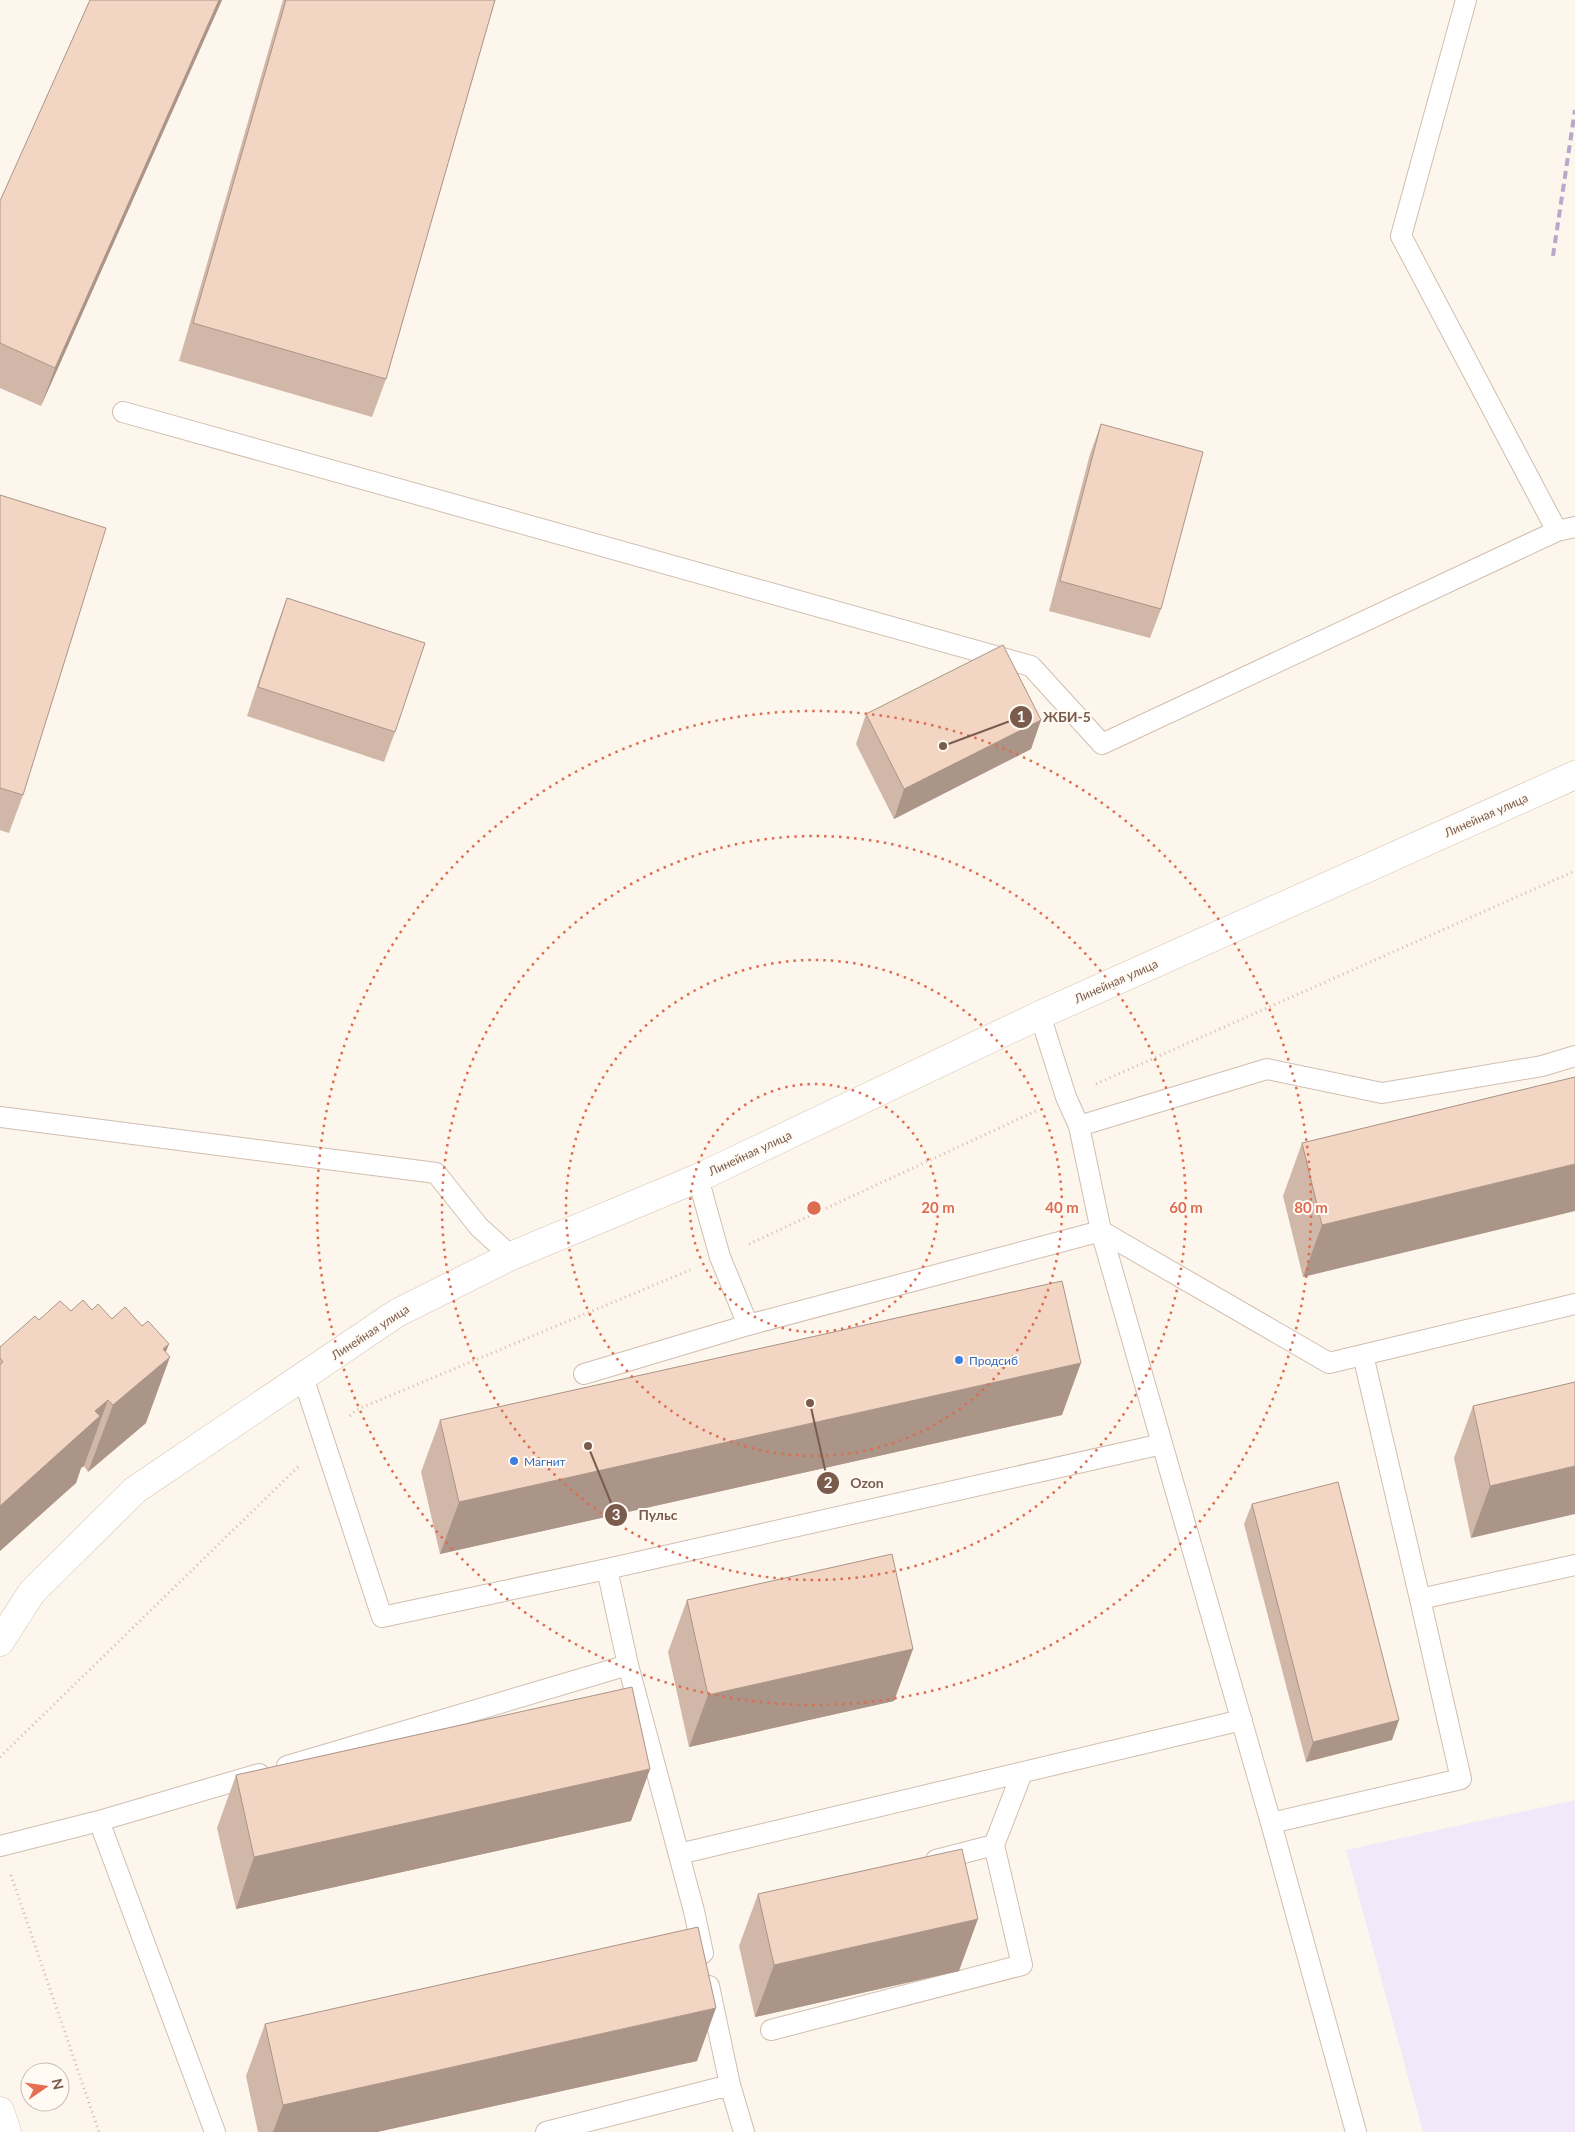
<svg xmlns="http://www.w3.org/2000/svg" width="1575" height="2132" font-family="Lato,sans-serif">
<style>
.education{fill:#f3e8fa}
.lines{fill:none;stroke-linecap:round;stroke-linejoin:round}
.lane-casing{stroke:#d1beb0;stroke-width:22}
.secondary-casing{stroke:#d6c0b0;stroke-width:29}
.path{stroke:#d9b8a5;stroke-width:3;stroke-dasharray:1 4;stroke-linecap:butt}
.lane{stroke:#fff;stroke-width:20}
.secondary{stroke:#fff;stroke-width:28}
.rail{stroke:#b9a8c9;stroke-width:4;stroke-dasharray:8 5;stroke-linecap:butt}
.wall{fill:#d1b7a8}
.shaded-wall{fill:#aa9588}
.building{fill:#f3d5c3;stroke:#aa9588}
.ring{fill:none;stroke:#dc6d51;stroke-width:2.5;stroke-dasharray:2.5 5}
.shop-dot{fill:#3f7fe0;stroke:#fffaf3;stroke-width:2}
.labels{text-anchor:middle;dominant-baseline:central;stroke-width:4;stroke-linejoin:round;paint-order:stroke}
.street-label{font-size:12px;fill:#7a5c4d;stroke:#fffaf3}
.shop-label{font-size:12px;fill:#366cbe;stroke:#fffaf3;text-anchor:start}
.centre{fill:#dc6d51;stroke:#fffaf3;stroke-width:2.5}
.ring-label{font-size:15px;text-anchor:middle;font-weight:bold;fill:#dc6d51;stroke:#fffaf3;stroke-width:4;stroke-linejoin:round;paint-order:stroke}
.leader{fill:none;stroke:#7a5c4d;stroke-width:2}
.callout-dot{fill:#7a5c4d;stroke:#fffaf3;stroke-width:2}
.mark-label{font-size:15px;text-anchor:middle;font-weight:bold;fill:#fff}
.callout-label{font-size:14px;text-anchor:middle;font-weight:bold;fill:#7a5c4d;stroke:#fffaf3;stroke-width:4;stroke-linejoin:round;paint-order:stroke}
</style>
<rect width="100%" height="100%" fill="#fdf6ec"/>
<path class="education" d="M1575,1800V2132H1423L1346,1850Z"/>
<g class="lines">
<defs>
<path id="lane" d="M1466,0L1401,236L1557,531L1575,527
M123,412L1031,666L1102,744L1557,531
M1040,1015L1066,1097L1079,1126L1101,1231L1271,1823L1356,2132
M0,1117L436,1173L479,1227L511,1256
M1079,1126L1267,1069L1382,1093L1542,1066L1575,1056
M698,1178L720,1257L748,1325
M1363,1355L1420,1599L1575,1565
M584,1374L748,1325L1101,1231L1329,1363L1575,1304
M303,1377L382,1617L607,1569L1162,1444
M607,1569L628,1665L694,1911L703,1953
M287,1766L628,1665
M99,1821L215,2132
M1271,1823L1461,1779L1420,1599
M0,1846L99,1821L259,1774
M679,1854L1242,1720
M936,1860L994,1845
M709,1986L730,2085L744,2132
M771,2030L1022,1965L994,1845L1022,1773
M546,2132L730,2085"/>
<path id="secondary" d="M0,1642L32,1592L135,1490L397,1313L511,1256L698,1178L1040,1015L1575,775
M0,2111L7,2132"/>
</defs>
<use href="#lane" class="lane-casing"/>
<use href="#secondary" class="secondary-casing"/>
<path class="path" d="M1096,1084L1575,871
M749,1244L1038,1110
M350,1416L356,1410L690,1270
M0,1757L299,1466
M11,1875L99,2132"/>
<use href="#lane" class="lane"/>
<use href="#secondary" class="secondary"/>
<path class="rail" d="M1553,256L1575,110"/>
</g>
<path class="wall" d="M222,0L41,406L0,388V201Z
M283,0H495L386,379L372,417L179,361Z
M1101,424L1161,609L1150,638L1049,611L1090,454Z
M0,495L23,795L9,833L0,830Z
M287,598L395,732L384,762L247,716L276,628Z
M866,714L1041,720L1031,749L894,819L856,744Z
M1575,1077L1303,1277L1283,1196L1302,1143Z
M92,1310L112,1319L146,1423L88,1472L84,1466L81,1468L76,1483L0,1551V1347L39,1320L71,1311Z
M1575,1382L1471,1538L1454,1458L1473,1406Z
M1062,1415L440,1554L421,1472L440,1420Z
M1252,1504L1392,1740L1306,1762L1244,1524Z
M687,1600L913,1649L894,1701L689,1747L668,1652Z
M650,1769L631,1821L236,1909L217,1828L236,1775Z
M758,1894L959,1971L755,2017L739,1946Z
M265,2024L697,2061L377,2132H258L246,2076Z"/>
<path class="shaded-wall" d="M219,0H222L41,406L55,368Z
M1041,720L1031,749L894,819L904,789Z
M1575,1164V1211L1303,1277L1322,1225Z
M169,1344L161,1365L170,1357L146,1423L88,1472L113,1405L163,1349Z
M1081,1363L1062,1415L440,1554L459,1502Z
M108,1400L84,1466L81,1468L76,1483L0,1551V1506L95,1411Z
M1575,1466V1514L1471,1538L1490,1486Z
M913,1649L894,1701L689,1747L708,1695Z
M1399,1720L1392,1740L1306,1762L1313,1742Z
M650,1769L631,1821L236,1909L254,1857Z
M978,1919L959,1971L755,2017L774,1965Z
M716,2008L697,2061L377,2132H273L283,2105Z"/>
<path class="building" d="M90,0H219L55,368L0,343V201Z
M286,0H495L386,379L193,323Z
M1101,424L1203,452L1161,609L1060,581Z
M0,495L106,528L23,795L0,788Z
M287,598L425,643L395,732L258,687Z
M1003,645L1041,720L904,789L866,714Z
M1575,1077V1164L1322,1225L1302,1143Z
M1062,1281L1081,1363L459,1502L440,1420Z
M83,1300L92,1310L98,1304L112,1319L125,1307L142,1326L148,1321L169,1344L163,1349L170,1357L113,1405L108,1400L95,1411L100,1416L0,1506V1365L3,1362L0,1358V1347L35,1316L39,1320L60,1301L71,1311Z
M1575,1382V1466L1490,1486L1473,1406Z
M1338,1482L1399,1720L1313,1742L1252,1504Z
M892,1554L913,1649L708,1695L687,1600Z
M632,1687L650,1769L254,1857L236,1775Z
M962,1849L978,1919L774,1965L758,1894Z
M698,1927L716,2008L283,2105L265,2024Z"/>
<g class="ring">
<circle cx="814" cy="1208" r="124"/>
<circle cx="814" cy="1208" r="248"/>
<circle cx="814" cy="1208" r="372"/>
<circle cx="814" cy="1208" r="497"/>
</g>
<g class="shop-dot">
<circle cx="959" cy="1360" r="5"/>
<circle cx="514" cy="1461" r="5"/>
</g>
<g class="labels">
<g class="street-label">
<text transform="translate(1486 815) rotate(-24)">Линейная улица</text>
<text transform="translate(1116 981) rotate(-24)">Линейная улица</text>
<text transform="translate(750 1153) rotate(-25)">Линейная улица</text>
<text transform="translate(370 1332) rotate(-33)">Линейная улица</text>
</g>
<g class="shop-label">
<text x="969" y="1360">Продсиб</text>
<text x="524" y="1461">Магнит</text>
</g>
</g>
<circle cx="814" cy="1208" r="8" class="centre"/>
<g class="ring-label">
<text x="938" y="1213">20 m</text>
<text x="1062" y="1213">40 m</text>
<text x="1186" y="1213">60 m</text>
<text x="1311" y="1213">80 m</text>
</g>
<path class="leader" d="M943 746L1021 717M810 1403L828 1483M588 1446L616 1515"/>
<g class="callout-dot">
<circle cx="943" cy="746" r="5"/>
<circle cx="810" cy="1403" r="5"/>
<circle cx="588" cy="1446" r="5"/>
<circle cx="1021" cy="717" r="12"/>
<circle cx="828" cy="1483" r="12"/>
<circle cx="616" cy="1515" r="12"/>
</g>
<g class="mark-label">
<text x="1021" y="722">1</text>
<text x="828" y="1488">2</text>
<text x="616" y="1520">3</text>
</g>
<g class="callout-label">
<text x="1067" y="722">ЖБИ-5</text>
<text x="867" y="1488">Ozon</text>
<text x="658" y="1520">Пульс</text>
</g>
<g transform="translate(45 2087) rotate(77)"><circle r="24" fill="#fffaf3" stroke="#cabbb1"/>
<path d="M0-4L9 19L0 12L-9 19Z" fill="#e76f51"/>
<text y="-8" font-size="14" font-weight="bold" text-anchor="middle" fill="#7a5c4d">N</text>
</g>
</svg>
